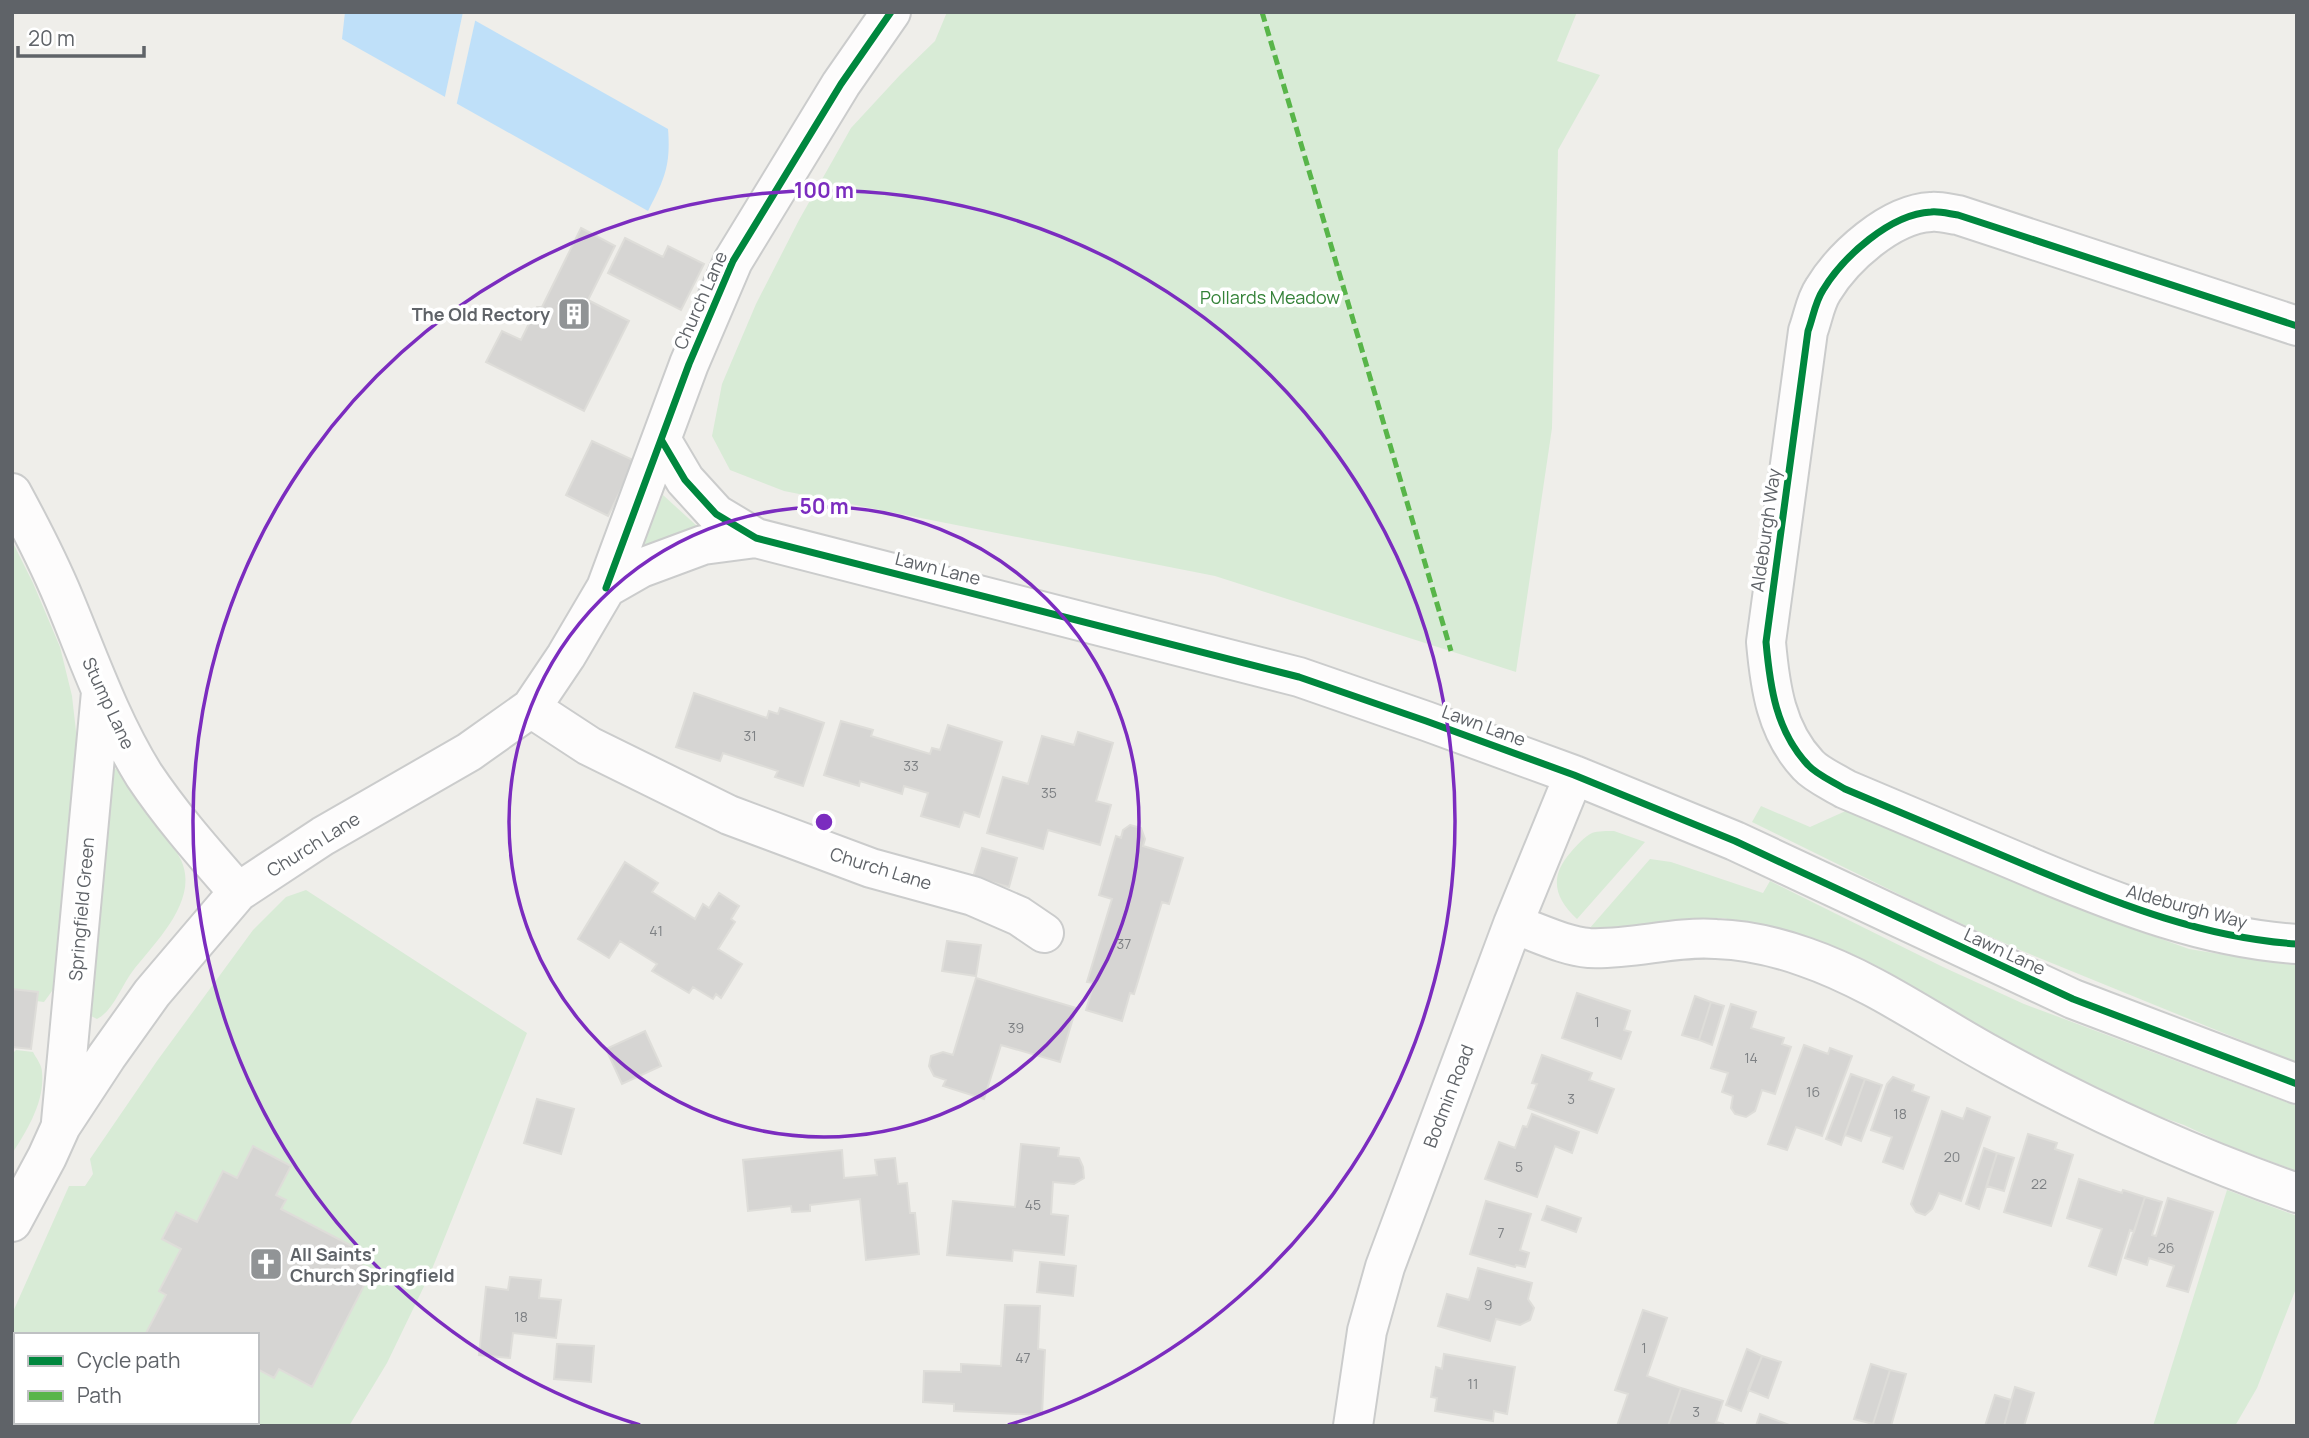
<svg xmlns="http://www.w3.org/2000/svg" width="2309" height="1438" font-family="Manrope,sans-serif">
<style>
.green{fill:#d8ebd6;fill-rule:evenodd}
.water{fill:#bfe0f9}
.pier{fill:#efeeea}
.building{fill:#d6d5d3;stroke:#deddd9;stroke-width:2}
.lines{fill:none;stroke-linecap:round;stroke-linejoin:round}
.minor-casing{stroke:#cbcccc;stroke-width:42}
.minor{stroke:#fdfcfc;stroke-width:38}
.quiet{stroke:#58b549;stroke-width:5;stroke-dasharray:10 5;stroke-linecap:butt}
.cycleway-casing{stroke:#fff;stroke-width:11}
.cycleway{stroke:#00873e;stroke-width:7}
.ring{fill:none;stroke:#7b2cbf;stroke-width:3.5}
.labels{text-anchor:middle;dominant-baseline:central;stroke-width:7;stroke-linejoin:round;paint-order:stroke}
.number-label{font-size:14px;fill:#7e8184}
.park-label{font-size:18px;fill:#348238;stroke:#fff}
.street-label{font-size:18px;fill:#5f6368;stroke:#fff}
.poi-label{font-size:18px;font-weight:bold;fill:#5f6368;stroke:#fff;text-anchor:end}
.centre{fill:#7b2cbf;stroke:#fff;stroke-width:3.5}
.ring-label{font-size:21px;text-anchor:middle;font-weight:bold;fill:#7b2cbf;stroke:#fff;stroke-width:7;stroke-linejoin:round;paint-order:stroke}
</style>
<rect width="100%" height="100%" fill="#efeeea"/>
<path class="green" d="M947,12H1577L1557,61L1600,75L1558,150L1552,428L1516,672L1215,576L784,491L730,470L712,436L722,384L756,304L799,220L851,128L900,75L935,41Z
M663,495L698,527L645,548L642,545Z
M12,541L33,583L60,647L72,696L78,749L55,987L44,1002L12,998Z
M111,766C126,773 133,795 143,808C155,825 172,842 181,860C200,901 154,943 132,972C121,987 113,1011 97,1019L89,1015Z
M1859,805L2120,924L2189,949L2256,960L2297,962V1063L2020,950L1931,910L1752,822L1761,806L1810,827Z
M1614,831L1645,842L1577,919C1554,897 1549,877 1571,852C1576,846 1585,836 1592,833C1598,831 1607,831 1614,831Z
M1650,859L1671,862L1763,893L1770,881L1943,967L2024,1004L2297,1106V1171L2229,1146L2184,1125L2133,1107L2089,1087L1940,1005L1887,971L1846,951L1776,929L1723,918L1589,929Z
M306,890L527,1033L430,1274L387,1363L349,1426H12V1314L69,1186H85L93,1174L90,1159L157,1061L253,930L286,897ZM16,1335H257V1422H16Z
M16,1050L33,1052C36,1058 42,1065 42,1072C45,1102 27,1130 12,1154V1054Z
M2227,1190L2297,1216V1286L2257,1388L2235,1426H2153Z"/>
<path class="water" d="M345,12H460L668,129C671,166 664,180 648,211L342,39Z"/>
<path class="pier" d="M463,12L476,17L456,107L444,101Z"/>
<path class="building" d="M581,228L615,246L588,300L629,321L584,411L486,362L502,331L521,340L537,307H542Z
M625,238L663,257L668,246L704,264L681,310L608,273Z
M592,441L635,461L608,516L566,495Z
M694,693L767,718L769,711L778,714L780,708L824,723L803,786L775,777L778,771L723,753L720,761L676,747Z
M841,721L873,730L871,736L930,754L932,748L940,750L948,725L1002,742L979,817L964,812L959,827L921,816L928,793L904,786L902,794L860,781L859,786L824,775Z
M1078,732L1113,743L1096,801L1111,805L1100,845L1048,830L1043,849L987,833L1003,777L1028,784L1042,736L1074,745Z
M1130,825L1141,828L1145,839L1143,846L1183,858L1169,904L1162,902L1134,994L1130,993L1122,1021L1086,1010L1094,983L1087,982L1112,899L1099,895L1116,836L1121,838L1123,830Z
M982,848L1017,858L1009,887L973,877Z
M625,862L658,883L652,892L695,919L703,904L709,908L719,893L739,906L731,919L735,922L718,949L742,964L721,998L716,994L713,999L693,987L689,993L652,971L657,964L620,941L609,958L578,939Z
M947,941L981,945L976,976L942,971Z
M976,978L1076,1008L1060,1062L1001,1045L984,1099L943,1086L946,1080L934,1076L929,1066L931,1056L943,1052L953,1055Z
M12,989L38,992L31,1049L12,1047Z
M1577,993L1630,1011L1624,1030L1631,1032L1621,1059L1562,1038Z
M1695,996L1711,1002L1699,1040L1682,1035Z
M1711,1002L1724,1006L1712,1045L1699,1040Z
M1731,1004L1756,1012L1751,1028L1784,1038L1782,1044L1791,1047L1775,1094L1762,1090L1755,1111L1746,1117L1735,1114L1731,1108L1733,1096L1722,1092L1728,1073L1711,1068Z
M645,1031L661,1066L622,1084L606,1049Z
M1804,1045L1828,1054L1830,1048L1852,1056L1822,1136L1796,1127L1787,1150L1768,1144Z
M1542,1055L1592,1073L1589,1080L1614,1089L1597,1133L1528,1108L1537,1084L1532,1083Z
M1851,1074L1865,1079L1841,1145L1826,1139Z
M1893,1077L1914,1085L1912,1091L1929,1097L1903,1169L1883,1162L1892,1137L1871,1130L1887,1084Z
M1865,1079L1882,1085L1861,1141L1845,1135Z
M537,1099L574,1109L561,1154L524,1143Z
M1967,1108L1990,1117L1961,1201L1939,1193L1932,1209L1925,1215L1916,1212L1911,1204L1942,1111L1963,1119Z
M1532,1114L1579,1132L1572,1153L1555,1146L1537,1197L1485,1179L1499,1142L1515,1148L1523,1126L1527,1127Z
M2028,1134L2057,1143L2055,1149L2073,1155L2051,1226L2004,1212Z
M1021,1144L1059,1148L1058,1156L1079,1158L1083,1167L1084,1178L1074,1184L1053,1182L1051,1214L1068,1216L1064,1255L1013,1250L1012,1261L947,1255L953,1201L1015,1207Z
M253,1146L291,1166L276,1195L286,1200L281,1209L352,1246L346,1258L372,1270L312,1387L279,1369L274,1378L257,1369V1335H145L166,1295L159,1291L181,1249L162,1239L176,1212L197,1222L223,1171L237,1178Z
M1984,1148L1997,1153L1979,1209L1966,1204Z
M842,1150L844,1178L877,1175L875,1160L895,1158L898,1184L907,1183L910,1213H915L919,1254L866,1260L860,1199L810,1205V1211L792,1212L791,1206L748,1211L743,1160Z
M1997,1153L2014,1158L2004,1191L1987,1186Z
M2079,1179L2122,1193L2123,1190L2145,1197L2134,1232L2130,1230L2116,1275L2089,1266L2102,1229L2067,1218Z
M2145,1197L2162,1202L2152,1235L2156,1236L2168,1198L2213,1212L2188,1292L2167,1286L2174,1266L2149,1258L2147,1265L2125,1258Z
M1486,1201L1531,1214L1520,1250L1529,1253L1525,1267L1516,1265L1515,1267L1470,1254Z
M1547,1206L1581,1218L1576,1232L1542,1220Z
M1040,1262L1076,1266L1073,1296L1037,1292Z
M1478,1268L1532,1283L1528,1299L1534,1308L1530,1320L1520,1325L1496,1319L1490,1341L1438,1326L1447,1294L1469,1300Z
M510,1277L541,1280L539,1298L561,1300L556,1338L513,1333L510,1358L479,1355L486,1287L508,1290Z
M1005,1305L1040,1306L1038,1349L1045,1350L1042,1415L954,1411V1404L923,1402L924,1371L961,1372V1364L1001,1366Z
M1643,1310L1667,1318L1647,1376L1681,1388L1668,1426H1617L1628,1394L1615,1390Z
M557,1344L594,1346L591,1382L554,1379Z
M1747,1349L1762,1356L1741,1411L1726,1405Z
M1444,1354L1515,1367L1507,1414L1494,1411L1493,1421L1435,1411L1437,1398L1431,1397L1436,1367L1442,1369Z
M1762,1356L1781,1362L1768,1398L1748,1390Z
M1871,1364L1890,1370L1873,1424L1854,1419Z
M1890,1370L1906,1374L1891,1426H1879L1873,1424Z
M2015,1387L2034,1393L2024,1426H2004Z
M1681,1388L1723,1401L1716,1422L1723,1424L1722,1426H1668Z
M1995,1395L2011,1400L2004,1426H1985Z
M1760,1414L1792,1426H1756Z"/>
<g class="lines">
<defs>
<path id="minor" d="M2297,326L1958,215C1950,214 1939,211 1931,212C1890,214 1843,257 1823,290C1815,302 1813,318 1808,331L1766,642C1770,687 1776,731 1808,765C1817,775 1834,782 1845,789C1909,816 1973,843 2037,870C2121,905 2205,938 2297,944
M662,441L685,480L716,514L756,538L1299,677L1426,721L1574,775L1735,841L2073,999L2297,1084
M12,493C31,528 49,563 64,599C89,659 110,720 144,775C172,817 205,854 238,892
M606,588L641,568L703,545L756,538
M531,708L589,746L729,815L871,868L973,896L1019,916L1044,933
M1513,924C1537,932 1564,946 1589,948C1632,950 1674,936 1716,939C1746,940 1777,947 1805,957C1872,980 1930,1022 1992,1056C2090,1110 2191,1156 2297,1193
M61,1122L101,692
M12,1222L47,1157L61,1126L107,1056L152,993L238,892L323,836L469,752L531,708L566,656L606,588L689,364L733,261L841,84L891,12
M1353,1426L1367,1331L1385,1267L1513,924L1574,775"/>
</defs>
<use href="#minor" class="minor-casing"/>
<use href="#minor" class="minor"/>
<path class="quiet" d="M1262,12L1451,651"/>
<defs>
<path id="cycleway" d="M2297,326L1958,215C1950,214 1939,211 1931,212C1890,214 1843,257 1823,290C1815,302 1813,318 1808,331L1766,642C1770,687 1776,731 1808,765C1817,775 1834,782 1845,789C1909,816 1973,843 2037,870C2121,905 2205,938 2297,944
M662,441L685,480L716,514L756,538L1299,677L1426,721L1574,775L1735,841L2073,999L2297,1084
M606,588L689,364L733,261L841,84L891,12"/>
</defs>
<use href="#cycleway" class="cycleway-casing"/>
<use href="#cycleway" class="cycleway"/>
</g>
<g class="ring">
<circle cx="824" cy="822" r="315"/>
<path d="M640 1425A631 631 0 1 1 1008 1425"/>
</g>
<defs>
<symbol id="building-square" viewBox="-11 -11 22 22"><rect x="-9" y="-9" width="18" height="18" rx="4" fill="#919496" stroke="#fff"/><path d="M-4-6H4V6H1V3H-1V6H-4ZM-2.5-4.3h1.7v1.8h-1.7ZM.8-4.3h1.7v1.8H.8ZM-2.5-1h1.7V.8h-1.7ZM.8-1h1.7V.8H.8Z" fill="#fff"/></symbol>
<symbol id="church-square" viewBox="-11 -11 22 22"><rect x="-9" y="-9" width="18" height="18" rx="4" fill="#919496" stroke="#fff"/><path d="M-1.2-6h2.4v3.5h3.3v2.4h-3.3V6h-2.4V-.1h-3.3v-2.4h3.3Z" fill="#fff"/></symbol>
</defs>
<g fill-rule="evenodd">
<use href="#building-square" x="555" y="295" width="38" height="38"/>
<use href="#church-square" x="247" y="1245" width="38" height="38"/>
</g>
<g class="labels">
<g class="number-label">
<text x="750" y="735">31</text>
<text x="911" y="765">33</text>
<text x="1049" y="792">35</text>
<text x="656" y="930">41</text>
<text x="1124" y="943">37</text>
<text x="1597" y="1021">1</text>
<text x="1016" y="1027">39</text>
<text x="1751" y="1057">14</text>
<text x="1813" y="1091">16</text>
<text x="1571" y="1098">3</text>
<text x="1900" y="1113">18</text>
<text x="1952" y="1156">20</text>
<text x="1519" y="1166">5</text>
<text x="2039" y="1183">22</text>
<text x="1033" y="1204">45</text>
<text x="1501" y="1232">7</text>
<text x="2166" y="1247">26</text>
<text x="1488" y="1304">9</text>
<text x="521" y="1316">18</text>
<text x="1644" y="1347">1</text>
<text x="1023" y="1357">47</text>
<text x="1473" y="1383">11</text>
<text x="1696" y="1411">3</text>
</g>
<g class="park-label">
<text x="1270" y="297">Pollards Meadow</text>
</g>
<g class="street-label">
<text transform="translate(700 300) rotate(-66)">Church Lane</text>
<text transform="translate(1765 530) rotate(-82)">Aldeburgh Way</text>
<text transform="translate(938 568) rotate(14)">Lawn Lane</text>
<text transform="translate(109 703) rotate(65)">Stump Lane</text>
<text transform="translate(1484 725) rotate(20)">Lawn Lane</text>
<text transform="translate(313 844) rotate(-32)">Church Lane</text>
<text transform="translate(881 868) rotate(17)">Church Lane</text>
<text transform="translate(2187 906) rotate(15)">Aldeburgh Way</text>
<text transform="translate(81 909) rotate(-85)">Springfield Green</text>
<text transform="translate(2005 951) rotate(25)">Lawn Lane</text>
<text transform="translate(1448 1096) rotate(-69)">Bodmin Road</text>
</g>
<g class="poi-label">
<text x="550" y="314">The Old Rectory</text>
<text x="290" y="1254" text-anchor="start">All Saints'<tspan x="290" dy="21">Church Springfield</tspan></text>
</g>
</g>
<circle cx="824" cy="822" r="10" class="centre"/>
<g class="ring-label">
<text x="824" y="198">100 m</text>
<text x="824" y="514">50 m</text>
</g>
<rect width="2309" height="1438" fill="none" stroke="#5f6368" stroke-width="28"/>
<rect x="14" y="1333" width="245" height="91" fill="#ffffff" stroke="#bfc1c3" stroke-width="2"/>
<rect x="28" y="1356" width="35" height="10" fill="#00873e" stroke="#bfc1c3" stroke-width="2"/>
<text x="77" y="1368" font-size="21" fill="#5f6368">Cycle path</text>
<rect x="28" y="1391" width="35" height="10" fill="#58b549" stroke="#bfc1c3" stroke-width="2"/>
<text x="77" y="1403" font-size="21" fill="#5f6368">Path</text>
<path d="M18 46v10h126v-10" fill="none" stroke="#5f6368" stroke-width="3.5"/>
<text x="28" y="46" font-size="21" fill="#5f6368" stroke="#ffffff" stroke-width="5" paint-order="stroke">20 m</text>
</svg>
